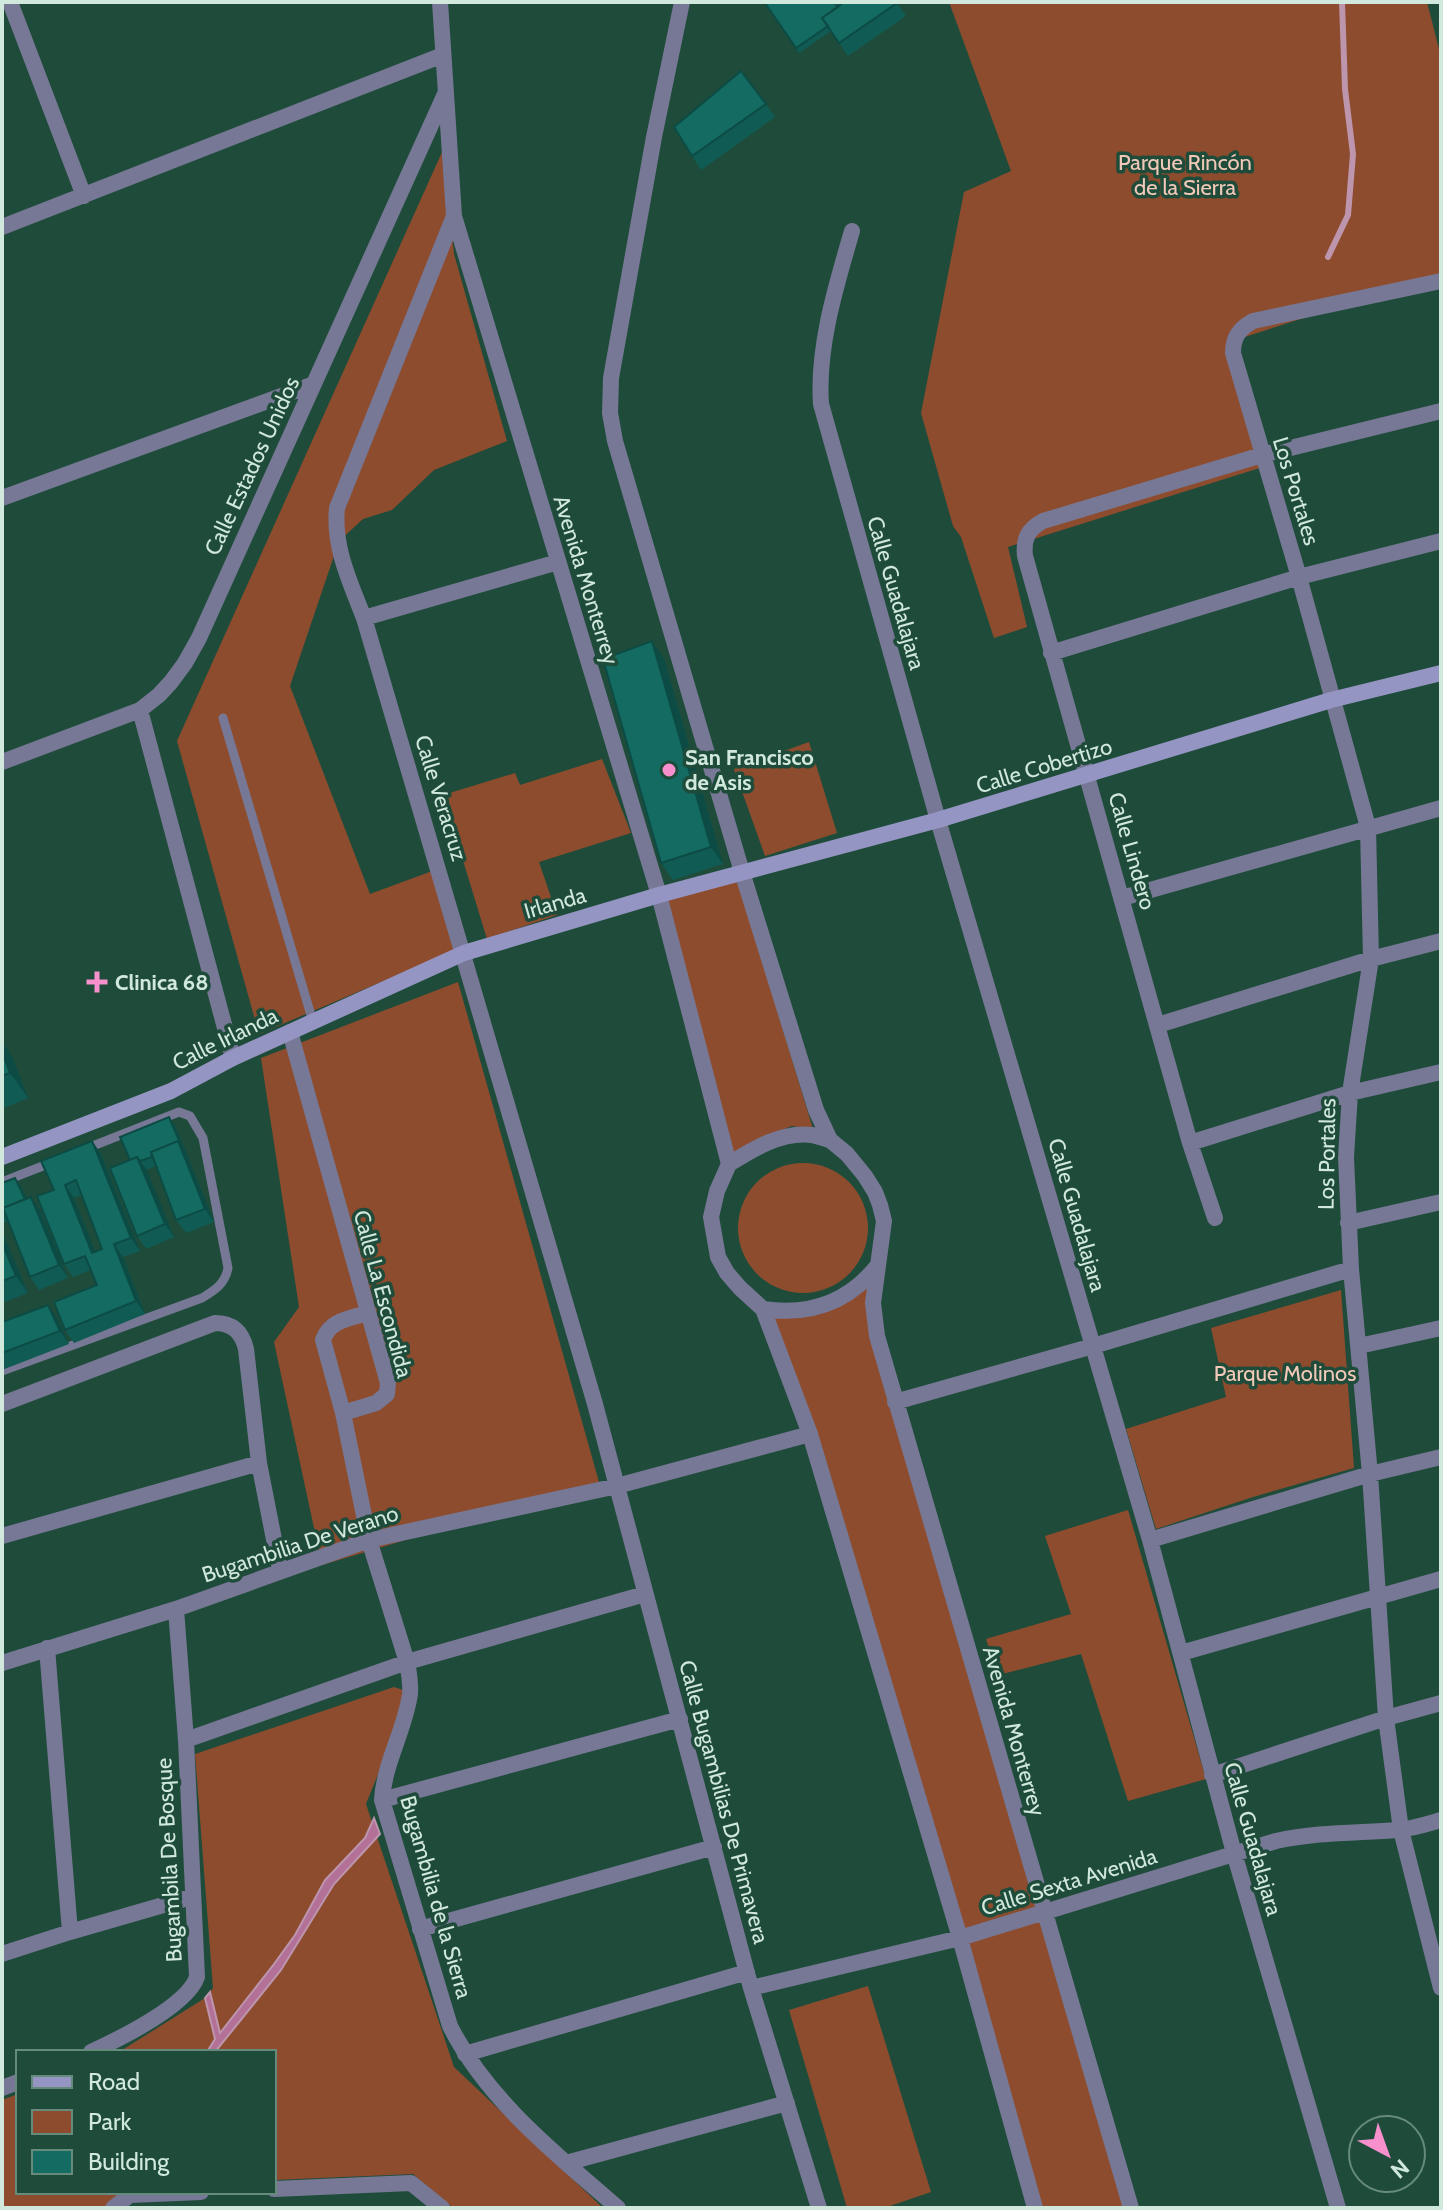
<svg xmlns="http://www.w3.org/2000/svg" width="1443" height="2210" font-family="Cabin,sans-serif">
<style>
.green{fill:#8d4c2e}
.water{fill:#b47198;stroke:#bd95ad;stroke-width:2}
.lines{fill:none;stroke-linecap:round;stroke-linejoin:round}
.stream{stroke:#bd95ad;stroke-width:6}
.lane{stroke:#777895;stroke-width:9}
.street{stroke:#777895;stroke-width:16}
.secondary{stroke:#9595c3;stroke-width:16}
.wall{fill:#105c54;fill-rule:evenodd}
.shaded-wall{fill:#0d4b45}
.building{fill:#136b62;stroke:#0d4b45;stroke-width:2;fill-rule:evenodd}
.poi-dot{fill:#f790cd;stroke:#1f4c3a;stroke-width:3}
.labels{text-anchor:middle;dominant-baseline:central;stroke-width:7;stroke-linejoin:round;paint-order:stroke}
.park-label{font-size:22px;fill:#f2c9b8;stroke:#1f4c3a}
.street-label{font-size:22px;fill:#d1e8dd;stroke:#1f4c3a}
.poi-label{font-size:22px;font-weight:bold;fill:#d1e8dd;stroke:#1f4c3a;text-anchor:start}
</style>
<rect width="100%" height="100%" fill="#1f4c3a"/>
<path class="green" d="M949,2H1427L1441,57V274L1229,342L1266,466L1008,547L1027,627L994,638L961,537L953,526L921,413L964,192L1011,171Z
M443,150L454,254L507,441L434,470L392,510L363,519L339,541L290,686L370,894L435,870L461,948L259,1034L177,741Z
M809,742L837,833L765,856L734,769Z
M602,759L631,833L539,862L557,915L487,939L443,795L515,773L520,785Z
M738,881L813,1129L792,1126L753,1141L733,1156L666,899Z
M458,982L599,1482L322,1565L274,1342L299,1307L261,1058Z
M738 1228a65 65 0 1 1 130 0a65 65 0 1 1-130 0Z
M865,1281L1131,2208H1035L960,1938L763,1309L787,1312Z
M1341,1290L1354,1468L1253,1497L1156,1529L1126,1429L1226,1397L1211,1328Z
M1128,1510L1206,1779L1128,1801L1081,1654L998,1675L986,1639L1071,1614L1045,1536Z
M394,1687L403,1690L405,1707L366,1804L454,2067L603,2208H453L413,2174L274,2180V2052H119L205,1998L213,1988L195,1754Z
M868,1986L931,2192L884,2208H847L789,2010Z
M18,2094V2192H123L106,2208H2V2100Z"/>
<path class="water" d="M374,1818L380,1834L334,1884L281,1970L215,2052H207L215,2039L205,1998L210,1992L220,2033L274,1964L295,1935L325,1880L365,1838Z"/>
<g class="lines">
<path class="stream" d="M1328,257L1348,215L1353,154L1345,89L1342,2"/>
<path class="lane" d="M223,718L313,1022
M2,1182L53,1162
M2,1371L202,1298C215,1290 225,1284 228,1268L203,1138L190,1116L179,1112L85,1149"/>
<path class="street" d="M10,2L84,196
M440,2L454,216L659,895L729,1164L717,1191L711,1217L718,1257L727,1273L740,1288L763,1309L810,1434L960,1938L1035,2208
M682,2L654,137L611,378L610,413L615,441L742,872L816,1110L830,1140L847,1154L865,1176L875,1192L880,1205L884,1221L873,1303L877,1336L1131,2208
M454,216L337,508C333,547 350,582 364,618L595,1404L751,1988L819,2208
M2,227L443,55
M852,231C836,286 817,347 821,404L938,820L1150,1540L1234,1853L1338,2208
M1441,281L1253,321C1239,329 1233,337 1233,353L1299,577L1368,827L1371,959L1350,1093L1346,1157L1351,1269L1370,1474L1386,1718L1401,1830L1441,1988
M2,498L314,384
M364,618L558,562
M1051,653L1299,577L1441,541
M140,710L233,1058
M2,762L140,710L159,695L171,682L185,663L199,638L445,94
M1122,898L1441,808
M1158,1025L1371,959L1441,941
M290,1032L388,1383L387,1394L376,1403L343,1413L369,1540L407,1662C409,1673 411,1683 410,1694C405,1730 384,1763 382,1800L450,2026C487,2100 556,2154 618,2208
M1190,1143L1350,1093L1441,1072
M729,1164C753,1149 782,1131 812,1135C818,1136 824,1139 830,1140
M1215,1218L1190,1143L1025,556C1023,539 1028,529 1043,521L1262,455L1441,411
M1348,1223L1441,1202
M763,1309C810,1316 849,1302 878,1265
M1359,1346L1441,1328
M895,1402L1093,1346L1351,1269
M2,1404L215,1323C232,1323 242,1332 246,1349L259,1463L280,1570
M343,1413L323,1340C330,1320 349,1319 367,1313
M2,1536L259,1463
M1150,1540L1370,1474L1441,1457
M47,1648L70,1932
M1181,1653L1441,1579
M2,1663L176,1609L369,1540L617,1486L810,1434
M186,1740L407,1662L645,1594
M1212,1775L1386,1718L1441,1703
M382,1800L680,1719
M420,1929L714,1847
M2,1954L70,1932L191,1897
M751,1988L960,1938L1276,1841C1317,1832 1356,1833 1397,1830C1412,1829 1427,1824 1441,1820
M91,2052C119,2039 187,2006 197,1977L186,1740L176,1609
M465,2054L747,1972
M2,2088L18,2082
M566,2163L787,2103
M274,2189L411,2183L442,2208
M113,2208L130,2195L201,2192"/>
<path class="secondary" d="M2,1157L171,1091L233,1058L464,953L659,895L938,820L1331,700L1441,673"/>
</g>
<path class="wall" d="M835,2H896L906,16L848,56L831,31L799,53L765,3L838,7Z
M766,104L775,117L701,170L692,156Z
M664,659L723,864L673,880L661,863Z
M2,1042L12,1057L28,1098L2,1109Z
M169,1117L175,1126L187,1154L214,1222L186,1233L176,1220L156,1166L146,1170L174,1237L146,1249L137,1236L130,1160Z
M92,1141L101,1154L140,1251L123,1257L145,1314L74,1343L65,1330L97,1285L91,1270L73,1277L64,1264L54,1190ZM82,1195L102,1249L95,1251L74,1198Z
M2,1183L21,1186L27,1199L40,1210L68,1278L39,1290L30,1277L8,1221L2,1223Z
M2,1231L28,1293L2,1303Z
M57,1318L69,1344L2,1370V1322Z"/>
<path class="shaded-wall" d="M652,641L664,659L723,864L711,847Z
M2,1042L12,1057L28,1098L10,1073L2,1052Z
M169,1117L175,1126L187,1154L214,1222L205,1209Z
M92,1141L101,1154L140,1251L131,1238Z
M137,1157L147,1170L174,1237L165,1224Z
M15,1178L21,1186L33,1213L27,1204Z
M65,1185L74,1198L101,1266L92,1253Z
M31,1197L40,1210L68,1278L59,1265Z
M2,1231L28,1293L16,1276L2,1243Z
M114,1244L123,1257L145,1314L136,1301Z
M48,1305L57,1318L69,1344L60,1331Z"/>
<path class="building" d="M767,2H834L838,7L822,18L828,26L796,48L765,3Z
M844,2H896L897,3L839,43L822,18Z
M741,71L766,104L692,156L674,127Z
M652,641L711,847L661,863L603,659Z
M2,1052L10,1073L2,1076Z
M169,1117L181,1145L178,1141L151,1152L152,1157L140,1161L137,1157L130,1160L120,1137Z
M92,1141L131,1238L114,1244L136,1301L65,1330L54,1302L97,1285L85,1256L64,1264L37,1196L54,1190L41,1161ZM76,1180L102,1249L92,1253L65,1185Z
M178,1141L205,1209L176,1220L151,1152Z
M137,1157L165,1224L137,1236L110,1168Z
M15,1178L25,1199L3,1208L4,1212L2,1213V1183Z
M31,1197L59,1265L30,1277L3,1208Z
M2,1243L16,1276L2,1281Z
M48,1305L60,1331L2,1353V1322Z"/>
<g class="poi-dot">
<circle cx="669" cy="770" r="8"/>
<path d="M93 970h8v8h8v8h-8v8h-8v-8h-8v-8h8z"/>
</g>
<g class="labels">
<g class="park-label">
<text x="1185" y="162">Parque Rincón<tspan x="1185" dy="25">de la Sierra</tspan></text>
<text x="1285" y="1373">Parque Molinos</text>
</g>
<g class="street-label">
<text transform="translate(252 466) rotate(-65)">Calle Estados Unidos</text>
<text transform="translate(1296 491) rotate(73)">Los Portales</text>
<text transform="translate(586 580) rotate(73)">Avenida Monterrey</text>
<text transform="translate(896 593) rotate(74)">Calle Guadalajara</text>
<text transform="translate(1044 766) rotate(-17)">Calle Cobertizo</text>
<text transform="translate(441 798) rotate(73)">Calle Veracruz</text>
<text transform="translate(1132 851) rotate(74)">Calle Lindero</text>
<text transform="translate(555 903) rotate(-16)">Irlanda</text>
<text transform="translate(225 1039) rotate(-26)">Calle Irlanda</text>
<text transform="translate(1327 1154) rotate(-89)">Los Portales</text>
<text transform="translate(1077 1215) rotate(74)">Calle Guadalajara</text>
<text transform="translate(383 1294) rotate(75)">Calle La Escondida</text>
<text transform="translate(300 1544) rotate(-18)">Bugambilia De Verano</text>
<text transform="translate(1014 1731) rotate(74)">Avenida Monterrey</text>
<text transform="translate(724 1802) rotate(75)">Calle Bugambilias De Primavera</text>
<text transform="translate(1253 1839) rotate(74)">Calle Guadalajara</text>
<text transform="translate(169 1860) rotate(-93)">Bugambila De Bosque</text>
<text transform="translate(1069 1882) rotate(-17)">Calle Sexta Avenida</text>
<text transform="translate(436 1897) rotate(74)">Bugambilia de la Sierra</text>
</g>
<g class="poi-label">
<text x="685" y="757">San Francisco<tspan x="685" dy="25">de Asis</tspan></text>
<text x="115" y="982">Clinica 68</text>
</g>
</g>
<rect width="1443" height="2210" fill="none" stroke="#d1e8dd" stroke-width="8"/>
<rect x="16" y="2050" width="260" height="144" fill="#1f4c3a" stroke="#668a7b" stroke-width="2"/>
<rect x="32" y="2076" width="40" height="12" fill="#9595c3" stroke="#668a7b" stroke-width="2"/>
<text x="88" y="2090" font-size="24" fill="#d1e8dd">Road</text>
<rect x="32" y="2110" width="40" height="24" fill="#8d4c2e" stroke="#668a7b" stroke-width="2"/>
<text x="88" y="2130" font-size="24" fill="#d1e8dd">Park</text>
<rect x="32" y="2150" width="40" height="24" fill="#136b62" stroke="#668a7b" stroke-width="2"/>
<text x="88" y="2170" font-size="24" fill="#d1e8dd">Building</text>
<g transform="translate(1387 2154) rotate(139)"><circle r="38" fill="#1f4c3a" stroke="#668a7b" stroke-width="2"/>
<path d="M0-6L14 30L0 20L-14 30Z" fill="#f790cd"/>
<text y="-12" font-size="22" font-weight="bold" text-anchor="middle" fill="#d1e8dd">N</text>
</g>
</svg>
